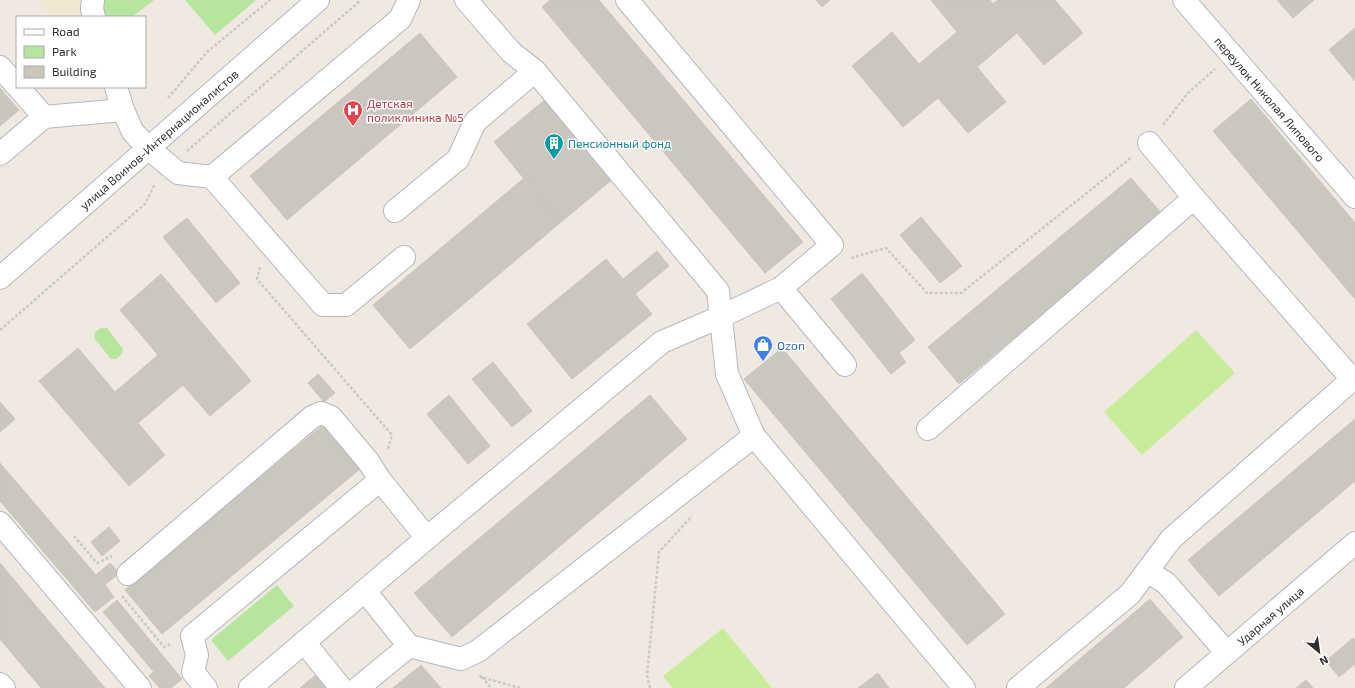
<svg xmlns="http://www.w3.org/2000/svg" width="1355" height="688" font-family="'Exo 2',sans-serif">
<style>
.education{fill:#f0e6d1}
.green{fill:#b6e59e}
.pitch{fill:#c9ec9a}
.building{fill:#cbc7bf;stroke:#cbc5ba}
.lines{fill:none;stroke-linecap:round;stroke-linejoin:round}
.minor-casing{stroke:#b4b7c1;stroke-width:24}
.path{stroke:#c9c9c9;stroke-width:2.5;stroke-dasharray:3 2;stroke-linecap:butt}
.minor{stroke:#fff;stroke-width:22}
.labels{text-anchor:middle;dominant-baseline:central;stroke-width:3;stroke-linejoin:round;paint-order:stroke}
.street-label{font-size:12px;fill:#2e2e2e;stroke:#fff}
.health-label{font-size:12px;fill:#be3a42;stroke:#fff;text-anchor:start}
.culture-label{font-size:12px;fill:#0d838f;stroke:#fff;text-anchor:start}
.shop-label{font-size:12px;fill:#366cbe;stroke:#fff;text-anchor:start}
</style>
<rect width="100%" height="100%" fill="#efe9e1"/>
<path class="education" d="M37,0H154L132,17H52Z"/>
<path class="green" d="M101,0H154L132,17H103Z
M185,0H256L215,35Z
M101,328H107L123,349L122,354L116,359H111L94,338L95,332Z
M277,585L294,606L228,661L211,640Z"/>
<path class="pitch" d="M1196,330L1235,373L1142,455L1104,412Z
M723,628L772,688H673L663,676Z"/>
<path class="building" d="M550,0H599L803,242L765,273L542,7Z
M816,0H830L822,7Z
M931,0H990L993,4L998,0H1055L1083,33L1044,65L1017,33L977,67L1006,102L968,133L938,98L903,127L852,66L892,32L919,64L957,32Z
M1277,0H1314L1293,18Z
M1355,28V81L1329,50Z
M420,33L457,77L287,220L250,176Z
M0,88L19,110L0,126Z
M547,98L614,178L560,223L494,142Z
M1251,99L1355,223V299L1213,131Z
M1131,178L1162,214L959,384L928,347Z
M523,179L560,223L410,349L373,305Z
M921,217L962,266L940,283L900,235Z
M187,218L240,283L216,303L163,237Z
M657,251L669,266L635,294L652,314L572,379L527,324L606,259L623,279Z
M862,273L915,340L899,353L906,362L891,374L831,299Z
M161,274L251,381L210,416L183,385L138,423L165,455L129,486L39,381L78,348L115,392L158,355L120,310Z
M782,348L1005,614L967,645L744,379Z
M493,362L532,411L512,427L472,379Z
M318,374L335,393L324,402L308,383Z
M449,395L490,446L468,464L427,414Z
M650,395L687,439L452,637L414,593Z
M0,402L15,419L0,432Z
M1355,419V481L1219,596L1188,560Z
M323,425L360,469L162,634L125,590Z
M0,463L96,575L110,563L119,573L105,585L114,597L95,612L0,501Z
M109,527L120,541L102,556L91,542Z
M0,563L105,688H41L0,639Z
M1150,599L1183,637L1124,688H1046Z
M117,600L182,679L171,688H160L149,676L154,672L103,612Z
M1353,638L1355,641V664L1339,677L1326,661Z
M421,665L441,688H393L399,683Z
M318,673L331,688H300Z
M878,673L889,688H858Z
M1306,680L1313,688H1296Z"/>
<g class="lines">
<defs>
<g id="minor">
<path d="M93,0L92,9L94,17"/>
<path d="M466,0L511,52L535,71L718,291L727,374L754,436L964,688"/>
<path id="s1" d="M1184,0L1355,197"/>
<path d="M0,67L17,86"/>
<path d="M18,87L44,117"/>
<path d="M116,87L123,110L133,132L148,148L178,173L212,177L323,305H346L404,257"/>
<path d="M1149,143L1194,198L1352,379"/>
<path d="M0,154L44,117L123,110"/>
<path d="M212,177L400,19L409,0"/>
<path d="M395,211L458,159L475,122L535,71"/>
<path id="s2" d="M0,278L318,0"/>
<path d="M781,288L845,365"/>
<path d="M928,429L1194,198"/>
<path d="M0,523L140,688"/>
<path d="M1147,571L1166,583L1227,653"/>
<path d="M128,574L312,417L321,413L331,417L368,461L380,480"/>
<path d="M365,591L409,646L461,659L478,651L754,436"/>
<path d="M304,642L341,688"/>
<path d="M0,684L4,688"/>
<path d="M206,688L193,672L197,655L192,636L380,480L427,538"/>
<path d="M250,688L427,538L662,342L720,317L781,288L832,245L627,0"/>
<path d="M358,688L409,646"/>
<path d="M1018,688L1130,594L1171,539L1355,377"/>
<path id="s3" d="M1186,688L1355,543"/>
</g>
</defs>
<use href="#minor" class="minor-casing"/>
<path class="path" d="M168,98L207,52L270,0
M1163,125L1188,93L1215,69
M187,151L361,0
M851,258L886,248L927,293H961L1132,157
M260,267L257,279L392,435L388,449
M0,330L145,204L155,184
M74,536L97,563L112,556
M122,596L164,647L170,644
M480,675L481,677L520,688
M482,677L491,688
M650,688L647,675L659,552L692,516"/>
<use href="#minor" class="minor"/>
</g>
<defs>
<symbol id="hospital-pin" viewBox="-11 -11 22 30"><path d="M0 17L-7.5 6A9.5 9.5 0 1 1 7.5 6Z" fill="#e0444e" stroke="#fff"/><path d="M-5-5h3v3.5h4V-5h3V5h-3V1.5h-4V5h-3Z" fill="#fff"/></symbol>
<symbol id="building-pin" viewBox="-11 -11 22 30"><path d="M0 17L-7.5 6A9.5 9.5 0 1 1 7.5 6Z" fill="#0f9aa8" stroke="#fff"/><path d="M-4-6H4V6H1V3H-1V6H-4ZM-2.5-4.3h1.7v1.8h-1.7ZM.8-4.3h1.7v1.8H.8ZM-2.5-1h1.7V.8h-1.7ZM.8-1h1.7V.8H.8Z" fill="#fff"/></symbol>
<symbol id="shop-pin" viewBox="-11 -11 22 30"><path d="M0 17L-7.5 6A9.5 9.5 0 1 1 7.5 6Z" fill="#3f7fe0" stroke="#fff"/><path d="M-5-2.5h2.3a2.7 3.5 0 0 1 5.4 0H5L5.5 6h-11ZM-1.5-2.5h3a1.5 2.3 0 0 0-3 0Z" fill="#fff"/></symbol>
</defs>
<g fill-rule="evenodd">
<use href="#hospital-pin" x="342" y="99" width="22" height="30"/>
<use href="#building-pin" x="543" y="132" width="22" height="30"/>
<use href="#shop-pin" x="752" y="334" width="22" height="30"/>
</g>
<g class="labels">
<g class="street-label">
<text stroke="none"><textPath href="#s1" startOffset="131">переулок Николая Липового</textPath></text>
<text stroke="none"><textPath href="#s2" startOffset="211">улица Воинов-Интернационалистов</textPath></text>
<text stroke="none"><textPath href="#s3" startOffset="111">Ударная улица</textPath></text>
</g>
<g class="health-label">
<text x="367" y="103">Детская<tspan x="367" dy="14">поликлиника №5</tspan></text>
</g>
<g class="culture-label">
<text x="568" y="143">Пенсионный фонд</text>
</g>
<g class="shop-label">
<text x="777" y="345">Ozon</text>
</g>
</g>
<rect x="16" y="16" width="130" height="72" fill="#ffffff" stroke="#ababab"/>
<rect x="24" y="29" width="20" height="6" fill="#ffffff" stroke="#ababab"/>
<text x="52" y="36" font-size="12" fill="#2e2e2e">Road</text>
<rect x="24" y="46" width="20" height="12" fill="#b6e59e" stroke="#ababab"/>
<text x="52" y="56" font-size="12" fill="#2e2e2e">Park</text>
<rect x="24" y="66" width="20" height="12" fill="#cbc7bf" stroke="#ababab"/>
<text x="52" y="76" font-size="12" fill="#2e2e2e">Building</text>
<g transform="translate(1319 652) rotate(151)" stroke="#ffffff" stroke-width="3" paint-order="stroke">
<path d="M0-3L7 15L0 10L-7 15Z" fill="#2e2e2e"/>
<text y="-6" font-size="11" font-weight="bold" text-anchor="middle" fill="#2e2e2e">N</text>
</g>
</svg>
